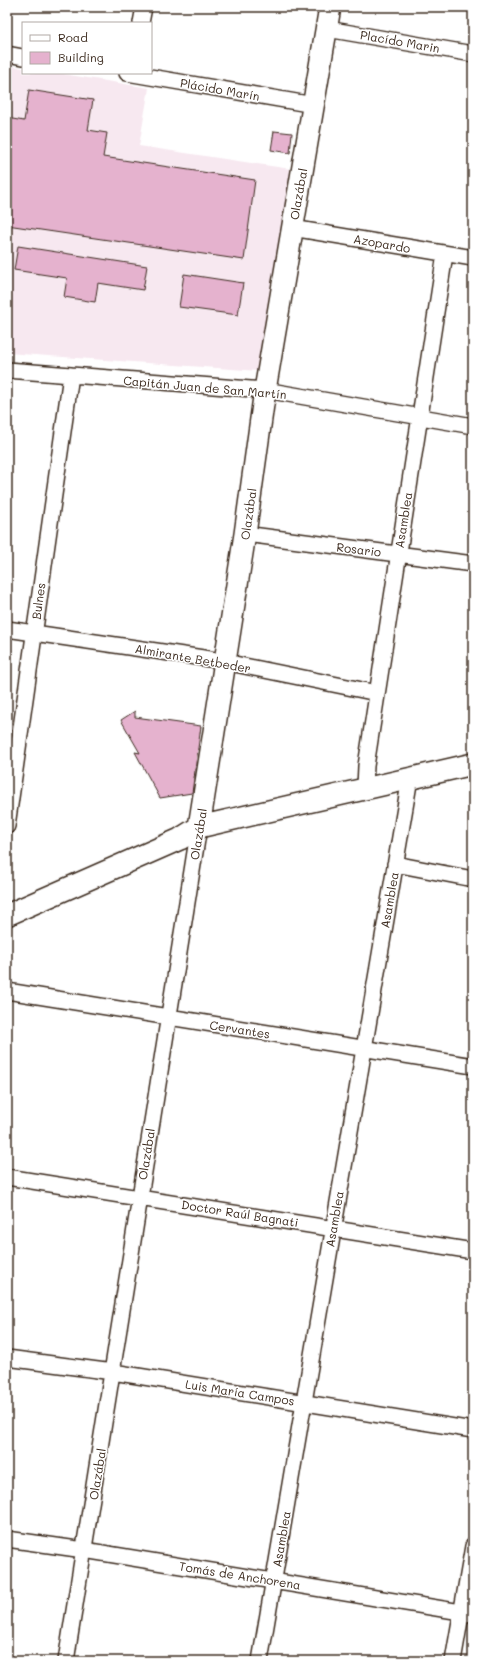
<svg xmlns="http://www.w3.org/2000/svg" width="480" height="1668" font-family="Mali,sans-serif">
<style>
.built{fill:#f7e8f0}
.building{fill:#e5b2ce;stroke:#3b2a1e}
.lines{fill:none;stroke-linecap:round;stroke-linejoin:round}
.street-casing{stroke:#3b2a1e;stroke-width:18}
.secondary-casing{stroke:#3b2a1e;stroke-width:24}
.street{stroke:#fff;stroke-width:15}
.secondary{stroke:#fff;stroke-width:21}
.labels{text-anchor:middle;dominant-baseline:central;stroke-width:3;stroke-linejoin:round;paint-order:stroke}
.street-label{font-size:12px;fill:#3b2a1e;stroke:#fff}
</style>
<rect width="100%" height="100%" fill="#fff"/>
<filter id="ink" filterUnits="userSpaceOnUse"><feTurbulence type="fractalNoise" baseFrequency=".025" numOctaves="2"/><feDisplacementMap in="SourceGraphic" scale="8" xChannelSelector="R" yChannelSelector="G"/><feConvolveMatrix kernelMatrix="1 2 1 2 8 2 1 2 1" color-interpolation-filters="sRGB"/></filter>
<g filter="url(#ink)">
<path class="built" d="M7,65L23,68V73H57L149,88L139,146L291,169L259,371L7,353Z"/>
<path class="building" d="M29,90L93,100L88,130L107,133L103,157L255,180L244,260L7,225V118L24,121Z
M274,131L292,133L290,153L271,150Z
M18,246L147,266L143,290L98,283L95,302L64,297L67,278L14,270Z
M184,274L243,283L238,315L179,307Z
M135,711V717L201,726L192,793L160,798L135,752L140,753L121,720Z"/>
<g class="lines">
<defs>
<path id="street" d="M141,23L144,7
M327,29L473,54
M7,54L23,57
M127,73L314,105
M292,228L473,258
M7,370L265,390L473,426
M245,534L473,564
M7,629L210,659L377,693
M365,787L366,766L445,254
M7,826L71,375
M395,864L473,879
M7,991L473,1066
M7,1177L473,1251
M7,1358L113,1372L473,1430
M7,1539L84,1550L473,1614
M66,1661L199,827
M260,1661L410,778
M453,1661L473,1546"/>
<path id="secondary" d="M199,827L245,534L265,390L330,7
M7,915L180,839L199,827L473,764"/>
</defs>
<use href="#street" class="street-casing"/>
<use href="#secondary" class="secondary-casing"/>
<use href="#street" class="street"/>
<use href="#secondary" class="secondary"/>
</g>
</g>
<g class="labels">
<g class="street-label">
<text transform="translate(400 41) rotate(10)">Placído Marin</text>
<text transform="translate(220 89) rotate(10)">Plácido Marín</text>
<text transform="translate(298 194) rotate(-80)">Olazábal</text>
<text transform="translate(382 243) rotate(10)">Azopardo</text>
<text transform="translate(205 387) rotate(5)">Capitán Juan de San Martín</text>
<text transform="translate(248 514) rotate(-82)">Olazábal</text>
<text transform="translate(403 520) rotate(-81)">Asamblea</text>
<text transform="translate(359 549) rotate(7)">Rosario</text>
<text transform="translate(38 601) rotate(-82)">Bulnes</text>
<text transform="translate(193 658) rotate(10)">Almirante Betbeder</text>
<text transform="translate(198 834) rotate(-81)">Olazábal</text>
<text transform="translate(389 900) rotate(-80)">Asamblea</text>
<text transform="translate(240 1029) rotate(9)">Cervantes</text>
<text transform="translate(146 1154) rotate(-81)">Olazábal</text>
<text transform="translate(240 1213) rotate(9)">Doctor Raúl Bagnati</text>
<text transform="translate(334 1219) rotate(-80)">Asamblea</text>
<text transform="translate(240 1392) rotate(9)">Luis María Campos</text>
<text transform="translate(97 1474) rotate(-81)">Olazábal</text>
<text transform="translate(281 1539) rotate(-80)">Asamblea</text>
<text transform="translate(240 1575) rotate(9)">Tomás de Anchorena</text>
</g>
</g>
<rect width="480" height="1668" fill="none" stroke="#fff" stroke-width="24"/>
<rect x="12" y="12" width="456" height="1644" fill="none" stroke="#3b2a1e" stroke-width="1.5" filter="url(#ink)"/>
<rect x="22" y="22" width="130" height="52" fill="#ffffff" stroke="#b1aaa5"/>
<rect x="30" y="35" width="20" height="6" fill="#ffffff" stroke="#b1aaa5"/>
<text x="58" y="42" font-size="12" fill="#3b2a1e">Road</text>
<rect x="30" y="52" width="20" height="12" fill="#e5b2ce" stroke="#b1aaa5"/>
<text x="58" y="62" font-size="12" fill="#3b2a1e">Building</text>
</svg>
